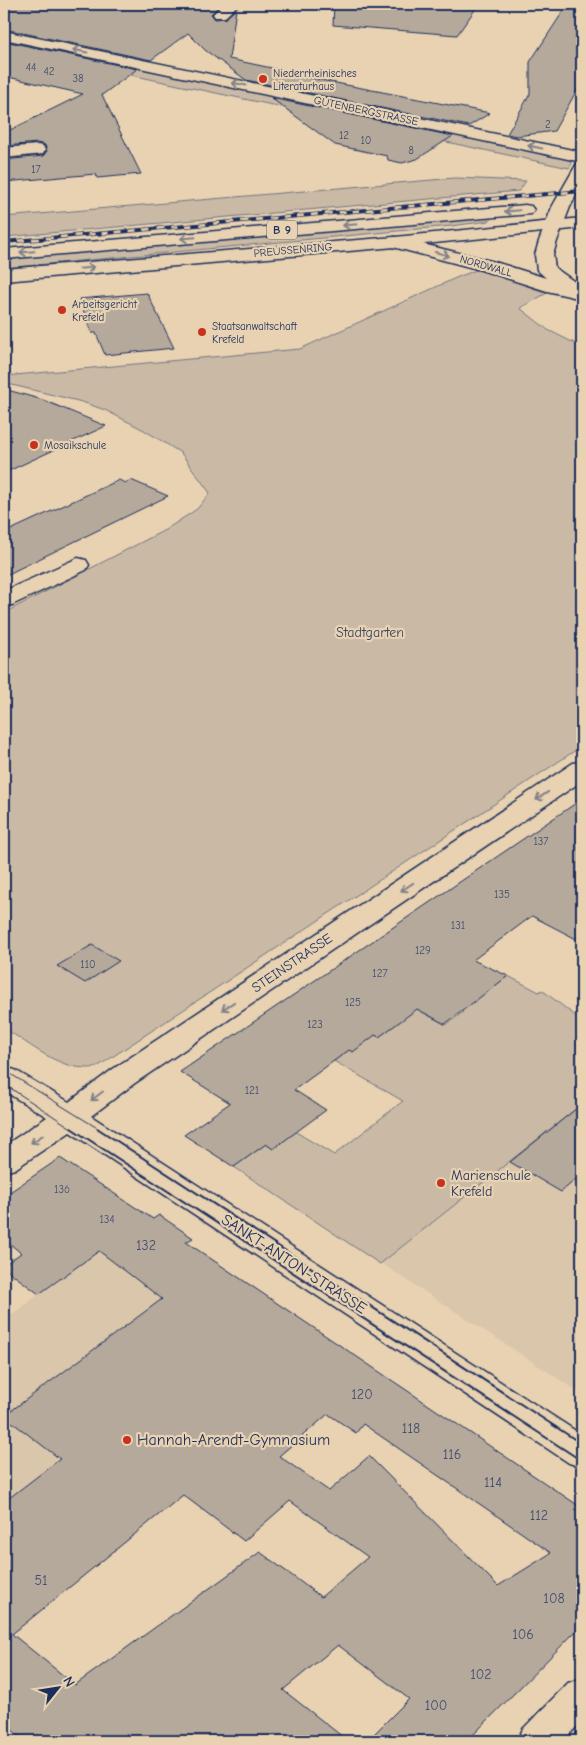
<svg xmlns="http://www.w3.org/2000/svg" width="586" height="1745" font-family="'Comic Neue',sans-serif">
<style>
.built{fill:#d9c6ab}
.green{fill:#cabaa5;stroke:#727482}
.building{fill:#b5a99c;stroke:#1b2f5e;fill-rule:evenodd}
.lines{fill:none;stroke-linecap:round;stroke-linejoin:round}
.minor-casing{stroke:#1b2f5e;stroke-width:3}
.major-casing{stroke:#1b2f5e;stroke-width:3}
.minor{fill:#e8d2b1;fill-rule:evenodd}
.major{fill:#e8d2b1;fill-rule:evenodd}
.tram-far1{stroke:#1b2f5e;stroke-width:1}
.tram{stroke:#1b2f5e;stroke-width:2}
.rail-casing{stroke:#1b2f5e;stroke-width:4}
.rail{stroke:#e8d2b1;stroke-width:2.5;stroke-dasharray:7;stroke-linecap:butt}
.oneway{stroke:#828088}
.poi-dot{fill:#c8321e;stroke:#e8d2b1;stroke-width:2}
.labels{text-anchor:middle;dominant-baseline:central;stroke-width:4.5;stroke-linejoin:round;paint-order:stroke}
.number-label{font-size:11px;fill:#424e6e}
.far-poi-label{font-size:11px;fill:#1b2f5e;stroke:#e8d2b1;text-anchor:start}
.far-street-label{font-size:11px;fill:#1b2f5e;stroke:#e8d2b1}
.shield{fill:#e8d2b1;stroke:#586077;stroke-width:1}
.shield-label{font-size:12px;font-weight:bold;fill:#1b2f5e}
.park-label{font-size:14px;fill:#354469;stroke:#e8d2b1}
.street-label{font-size:14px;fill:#1b2f5e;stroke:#e8d2b1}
.poi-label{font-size:14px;fill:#1b2f5e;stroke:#e8d2b1;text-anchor:start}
.near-number-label{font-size:14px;fill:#424e6e}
.near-street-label{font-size:16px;fill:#1b2f5e;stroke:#e8d2b1}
.near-poi-label{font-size:16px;fill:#1b2f5e;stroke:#e8d2b1;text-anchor:start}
</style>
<rect width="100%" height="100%" fill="#e8d2b1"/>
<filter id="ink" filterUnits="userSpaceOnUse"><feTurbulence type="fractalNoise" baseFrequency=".02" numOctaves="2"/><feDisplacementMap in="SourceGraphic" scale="10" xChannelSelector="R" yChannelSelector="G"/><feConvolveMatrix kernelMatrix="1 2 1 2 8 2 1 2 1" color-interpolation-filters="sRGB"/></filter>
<g filter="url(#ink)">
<path class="built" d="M582,1021V1394L281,1198L403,1100Z
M148,1216L353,1354L13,1634L22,1642L4,1657V1320Z"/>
<path class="green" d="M4,40L574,160L569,168L4,48Z
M455,178L526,181L519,191L4,237V217Z
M492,217L489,221L451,226L4,268V259L323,230Z
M479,269L547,293L520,308L548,330L582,347V746L97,1067C64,1074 30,1044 4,1028V613L165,530L197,509L210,493L181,453L144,430L105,410L82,402L4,383V376L300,349L458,277Z
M508,976L539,992L542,990L582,1021V1104L380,1264L234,1167L266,1144L273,1149L296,1132L334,1155L403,1101L334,1061L349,1050L353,1051L375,1035L379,1037L403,1019L395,997L446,1025L463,1012L408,981L474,979L492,988Z"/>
<path class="building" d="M4,4H221L211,14L215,19L226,18L236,9L229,59L295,73V75L490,113L469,126L246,80L205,50L188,33L151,60L4,29Z
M334,4H479L457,35L333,25Z
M568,4H582V81L554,131L517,136L507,134L530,94V62Z
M4,41L137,69L102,95L141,174L97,178L96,174L4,182V160L43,156L47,151L45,145L37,143L4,146V133L83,94L4,76Z
M271,98L453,136L417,159L402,163L388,160L387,156L335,145Z
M147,293L174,348L105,355L96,333H92L79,299Z
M4,389L43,400L106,426L4,473Z
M119,480L125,483L131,480L168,496L4,576V533Z
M582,799V942L532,916L473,960L508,976L445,1024L417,1009L379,1037L375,1035L353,1052L349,1050L294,1090L326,1110L273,1149L266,1144L234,1167L184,1135L230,1103L180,1072Z
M92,945L119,961L85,983L57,966Z
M582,1104V1174L561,1192L510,1162Z
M60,1158L153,1219L159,1215L193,1238L186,1242L582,1508V1625L467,1741H367L409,1699L338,1645L283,1690L348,1741H25L4,1723V1502L60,1459L4,1416L162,1299L99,1251L39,1294L4,1268V1265L21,1253L4,1239V1196ZM328,1414L356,1433L363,1424L551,1553L498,1586L369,1456L329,1491L279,1456ZM183,1495L244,1541L290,1501L368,1557L321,1597L260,1552L75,1685L12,1634Z"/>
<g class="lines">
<defs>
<path id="minor" d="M223,4H239L225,17H215L213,14Z
M4,31L582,152V162L4,39Z
M37,145L43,146L45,150L43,154L4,158V148Z
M582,164V184L570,207L557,241L553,255L555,268L582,287V299L547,291L481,270L389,246L386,242L389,238L395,237L495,262L546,278L537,270L535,255L539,241L552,207L576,165Z
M78,558L86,560L89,565L86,570L12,605L4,607V591Z
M582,761V781L135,1083L91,1116L582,1435V1467L569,1463L70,1132L15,1169L4,1172V1146L47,1117L4,1091V1067L15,1070L69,1102L113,1069L573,763Z
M582,1678V1721L563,1741H517L523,1729L568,1683Z"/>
<path id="major" d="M525,205L531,206L534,210L531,214L4,259V249Z
M582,218V228L395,247L4,281V269L395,237Z"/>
</defs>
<use href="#minor" class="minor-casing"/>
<use href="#major" class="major-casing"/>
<use href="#minor" class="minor"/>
<use href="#major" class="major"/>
<path class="tram-far1" d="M4,1070L99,1129
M4,1084L73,1129"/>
<path class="tram" d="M71,1128L582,1461
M97,1128L582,1444"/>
<defs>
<path id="rail" d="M4,242L582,191"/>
</defs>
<use href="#rail" class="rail-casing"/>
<use href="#rail" class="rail"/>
</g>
<defs><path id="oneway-shaft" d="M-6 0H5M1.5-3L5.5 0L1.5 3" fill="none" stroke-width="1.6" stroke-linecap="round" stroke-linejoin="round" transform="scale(1.25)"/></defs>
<g class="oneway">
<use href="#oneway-shaft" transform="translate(80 51) rotate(-168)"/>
<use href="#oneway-shaft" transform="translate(239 84) rotate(-168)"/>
<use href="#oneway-shaft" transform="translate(535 147) rotate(-168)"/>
<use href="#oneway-shaft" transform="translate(512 211) rotate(175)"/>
<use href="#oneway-shaft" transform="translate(350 225) rotate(175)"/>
<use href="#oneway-shaft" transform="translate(188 238) rotate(175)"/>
<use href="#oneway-shaft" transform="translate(27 252) rotate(175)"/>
<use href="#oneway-shaft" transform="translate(442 254) rotate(15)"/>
<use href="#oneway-shaft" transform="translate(87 268) rotate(-5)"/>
<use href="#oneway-shaft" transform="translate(542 796) rotate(146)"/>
<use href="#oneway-shaft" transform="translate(407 887) rotate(146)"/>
<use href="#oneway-shaft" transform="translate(228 1006) rotate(146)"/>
<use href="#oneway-shaft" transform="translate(97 1096) rotate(143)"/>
<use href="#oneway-shaft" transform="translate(37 1139) rotate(146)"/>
</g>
</g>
<g class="poi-dot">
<circle cx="263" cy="79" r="5"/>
<circle cx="62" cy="310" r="5"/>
<circle cx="202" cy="332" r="5"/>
<circle cx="34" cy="445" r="5"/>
<circle cx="441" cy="1183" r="5"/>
<circle cx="127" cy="1440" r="5"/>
</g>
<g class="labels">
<g class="number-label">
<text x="31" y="67">44</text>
<text x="49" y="71">42</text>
<text x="78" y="78">38</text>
<text x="548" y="124">2</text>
<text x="344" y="135">12</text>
<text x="366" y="140">10</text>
<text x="411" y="150">8</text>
<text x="36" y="169">17</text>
<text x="541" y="841">137</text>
<text x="502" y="894">135</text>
<text x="458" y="925">131</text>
<text x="423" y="950">129</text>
<text x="88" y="964">110</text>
<text x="380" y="973">127</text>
<text x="353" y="1002">125</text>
<text x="315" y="1024">123</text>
<text x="252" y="1090">121</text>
<text x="62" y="1189">136</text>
<text x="107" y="1219">134</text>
</g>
<g class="far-poi-label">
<text x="273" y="73">Niederrheinisches<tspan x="273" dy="13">Literaturhaus</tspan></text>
<text x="72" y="304">Arbeitsgericht<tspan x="72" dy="13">Krefeld</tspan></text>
<text x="212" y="326">Staatsanwaltschaft<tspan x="212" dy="13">Krefeld</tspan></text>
<text x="44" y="445">Mosaikschule</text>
</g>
<g class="far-street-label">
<text transform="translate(366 111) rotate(12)">GUTENBERGSTRASSE</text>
<text transform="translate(293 250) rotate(-5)">PREUSSENRING</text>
<text transform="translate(486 266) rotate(16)">NORDWALL</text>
</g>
<rect class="shield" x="267" y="220.5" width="30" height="19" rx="4"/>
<g class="shield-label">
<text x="282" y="230">B 9</text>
</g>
<g class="park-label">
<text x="370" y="632">Stadtgarten</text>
</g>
<g class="street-label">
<text transform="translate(292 963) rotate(-34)">STEINSTRASSE</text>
</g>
<g class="poi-label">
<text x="451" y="1175">Marienschule<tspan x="451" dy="16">Krefeld</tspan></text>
</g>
<g class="near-number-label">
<text x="146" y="1245">132</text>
<text x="362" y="1394">120</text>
<text x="411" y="1428">118</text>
<text x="452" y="1454">116</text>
<text x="493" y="1482">114</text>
<text x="539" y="1515">112</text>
<text x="41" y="1580">51</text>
<text x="554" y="1598">108</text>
<text x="523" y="1634">106</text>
<text x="481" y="1674">102</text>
<text x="436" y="1705">100</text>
</g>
<g class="near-street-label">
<text transform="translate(294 1264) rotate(33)">SANKT-ANTON-STRASSE</text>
</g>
<g class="near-poi-label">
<text x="137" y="1440">Hannah-Arendt-Gymnasium</text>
</g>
</g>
<rect width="586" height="1745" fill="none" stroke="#e8d2b1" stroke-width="20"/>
<rect x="10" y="10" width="566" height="1725" fill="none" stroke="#1b2f5e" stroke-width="2" filter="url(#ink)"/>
<g transform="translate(58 1688) rotate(60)" stroke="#e8d2b1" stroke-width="4" paint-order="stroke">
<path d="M0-4L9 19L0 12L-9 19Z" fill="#1b2f5e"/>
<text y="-8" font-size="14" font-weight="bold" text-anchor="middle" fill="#1b2f5e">N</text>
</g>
</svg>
